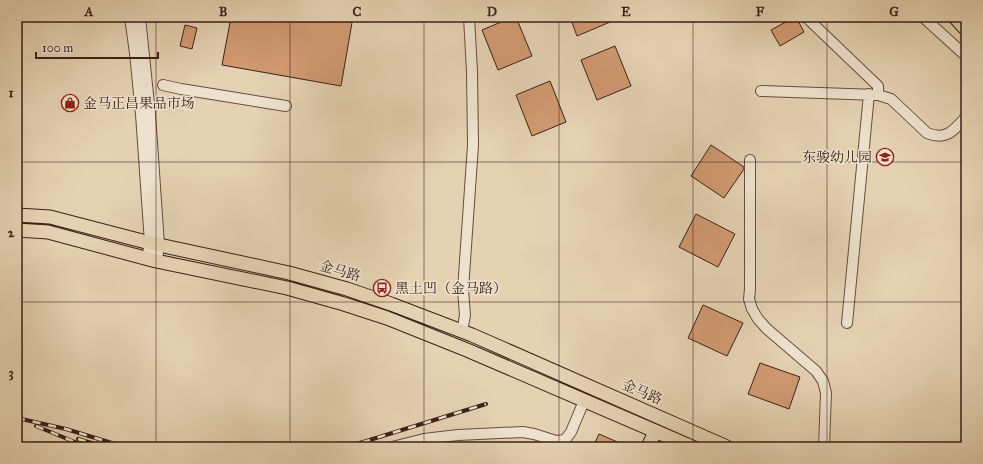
<svg xmlns="http://www.w3.org/2000/svg" width="983" height="464" font-family="'IM FELL Great Primer','Noto Serif SC',serif">
<style>
.building{fill:#d19a73;stroke:#3b2116}
.lines{fill:none;stroke-linecap:round;stroke-linejoin:round}
.minor-casing{stroke:#664d3d;stroke-width:12}
.major-casing{stroke:#3b2116;stroke-width:15}
.highway-casing{stroke:#3b2116;stroke-width:17}
.minor{stroke:#eee2ce;stroke-width:10}
.major{stroke:#e5d2b3;stroke-width:13}
.highway{stroke:#e5d2b3;stroke-width:15}
.rail-casing{stroke:#3b2116;stroke-width:4}
.rail{stroke:#eee2ce;stroke-width:2.5;stroke-dasharray:8;stroke-linecap:butt}
.grid{fill:none;stroke:#3b2116;stroke-width:1;stroke-opacity:0.55}
.labels{text-anchor:middle;dominant-baseline:central;stroke-width:3;stroke-linejoin:round;paint-order:stroke}
.poi-label{font-size:14px;fill:#3b2116;stroke:#eee2ce;text-anchor:start}
.street-label{font-size:14px;fill:#3b2116;stroke:#eee2ce}
.neatline{fill:none;stroke:#3b2116;stroke-width:1.5}
.grid-label{font-size:13px;text-anchor:middle;font-weight:bold;fill:#3b2116}
</style>
<rect width="100%" height="100%" fill="#e5d2b3"/>
<filter id="stains"><feTurbulence type="fractalNoise" baseFrequency=".005" numOctaves="4"/><feColorMatrix values="0 0 0 0 .2 0 0 0 0 .09 0 0 0 0 .02 0 0 0 .5 -.17"/></filter>
<radialGradient id="worn" r=".72"><stop offset=".6" stop-color="#630" stop-opacity="0"/><stop offset="1" stop-color="#630" stop-opacity=".3"/></radialGradient>
<path class="building" d="M231,17H353L341,86L222,65Z
M513,17H516L532,56L498,70L482,30Z
M570,17H622L577,36Z
M795,17H796L804,32L780,46L771,30Z
M185,25L197,28L192,49L180,46Z
M615,46L631,86L597,100L581,60Z
M550,81L566,122L532,136L516,95Z
M711,145L744,167V169L724,198L691,176Z
M696,214L735,234L718,267L679,247Z
M703,305L743,323L727,356L688,338Z
M760,363L800,377L789,409L748,394Z
M599,434L629,447H593Z"/>
<g class="lines">
<defs>
<path id="minor" d="M130,17L135,53L141,114L150,243L147,258
M140,17L150,114L159,245L158,253L156,261
M806,17L878,86V95
M923,17L966,56
M163,85L181,89L286,106
M761,91L878,95L891,99L927,133C947,141 954,130 966,117
M750,160V289L749,299L752,309L758,319L767,329L816,371L823,381L826,393L824,447
M847,323L869,94
M462,332L465,315L463,290L473,145L472,71L469,17
M392,447L424,439L458,435L523,432L534,434L556,441L565,440L571,432L584,401"/>
<path id="major" d="M17,215L50,217L150,243L289,273L347,289L391,304L472,335L727,447
M17,230L48,232L156,261L287,288L344,304L387,318L467,350L692,447
M648,447L655,432"/>
<path id="highway" d="M956,17L966,28"/>
</defs>
<use href="#minor" class="minor-casing"/>
<use href="#major" class="major-casing"/>
<use href="#highway" class="highway-casing"/>
<use href="#minor" class="minor"/>
<use href="#major" class="major"/>
<use href="#highway" class="highway"/>
<defs>
<path id="rail" d="M17,418L66,429L125,447
M36,426L82,445
M78,439L105,447
M347,447L486,404"/>
</defs>
<use href="#rail" class="rail-casing"/>
<use href="#rail" class="rail"/>
</g>
<path class="grid" d="M156,17V447M290,17V447M424,17V447M559,17V447M693,17V447M827,17V447M17,162H966M17,302H966"/>
<defs>
<symbol id="shop-ring" viewBox="-11 -11 22 22"><circle r="9.5" fill="#eee2ce" stroke="#8f2418" stroke-width="1.5"/><path d="M-5-2.5h2.3a2.7 3.5 0 0 1 5.4 0H5L5.5 6h-11ZM-1.5-2.5h3a1.5 2.3 0 0 0-3 0Z" fill="#8f2418"/></symbol>
<symbol id="school-ring" viewBox="-11 -11 22 22"><circle r="9.5" fill="#eee2ce" stroke="#8f2418" stroke-width="1.5"/><path d="M0-5L7-2L0 1L-7-2ZM-4 1L0 2.5L4 1V4Q0 6-4 4Z" fill="#8f2418"/></symbol>
<symbol id="bus-ring" viewBox="-11 -11 22 22"><circle r="9.5" fill="#eee2ce" stroke="#8f2418" stroke-width="1.5"/><path d="M-5-6H5V4H4V6H2V4H-2V6H-4V4H-5ZM-3.5-4V0h7V-4ZM-3.5 1.2v1.5H-2V1.2ZM2 1.2v1.5H3.5V1.2Z" fill="#8f2418"/></symbol>
</defs>
<g fill-rule="evenodd">
<use href="#shop-ring" x="60" y="93" width="20" height="20"/>
<use href="#school-ring" x="875" y="147" width="20" height="20"/>
<use href="#bus-ring" x="372" y="278" width="20" height="20"/>
</g>
<g class="labels">
<g class="poi-label">
<text x="83" y="103">金马正昌果品市场</text>
<text x="872" y="157" text-anchor="end">东骏幼儿园</text>
<text x="395" y="288">黑土凹（金马路）</text>
</g>
<g class="street-label">
<text transform="translate(340 271) rotate(16)">金马路</text>
<text transform="translate(642 392) rotate(23)">金马路</text>
</g>
</g>
<rect width="983" height="464" fill="none" stroke="#e5d2b3" stroke-width="44"/>
<path d="M36 52v6h122v-6" fill="none" stroke="#3b2116" stroke-width="2"/>
<text x="42" y="52" font-size="12" fill="#3b2116" stroke="#eee2ce" stroke-width="3" paint-order="stroke">100 m</text>
<rect x="22" y="22" width="939" height="420" class="neatline"/>
<g class="grid-label">
<text x="89" y="16">A</text>
<text x="223" y="16">B</text>
<text x="357" y="16">C</text>
<text x="492" y="16">D</text>
<text x="626" y="16">E</text>
<text x="760" y="16">F</text>
<text x="894" y="16">G</text>
<text x="11" y="97">1</text>
<text x="11" y="237">2</text>
<text x="11" y="377">3</text>
</g>
<rect width="100%" height="100%" filter="url(#stains)"/>
<rect width="100%" height="100%" fill="url(#worn)"/>
</svg>
